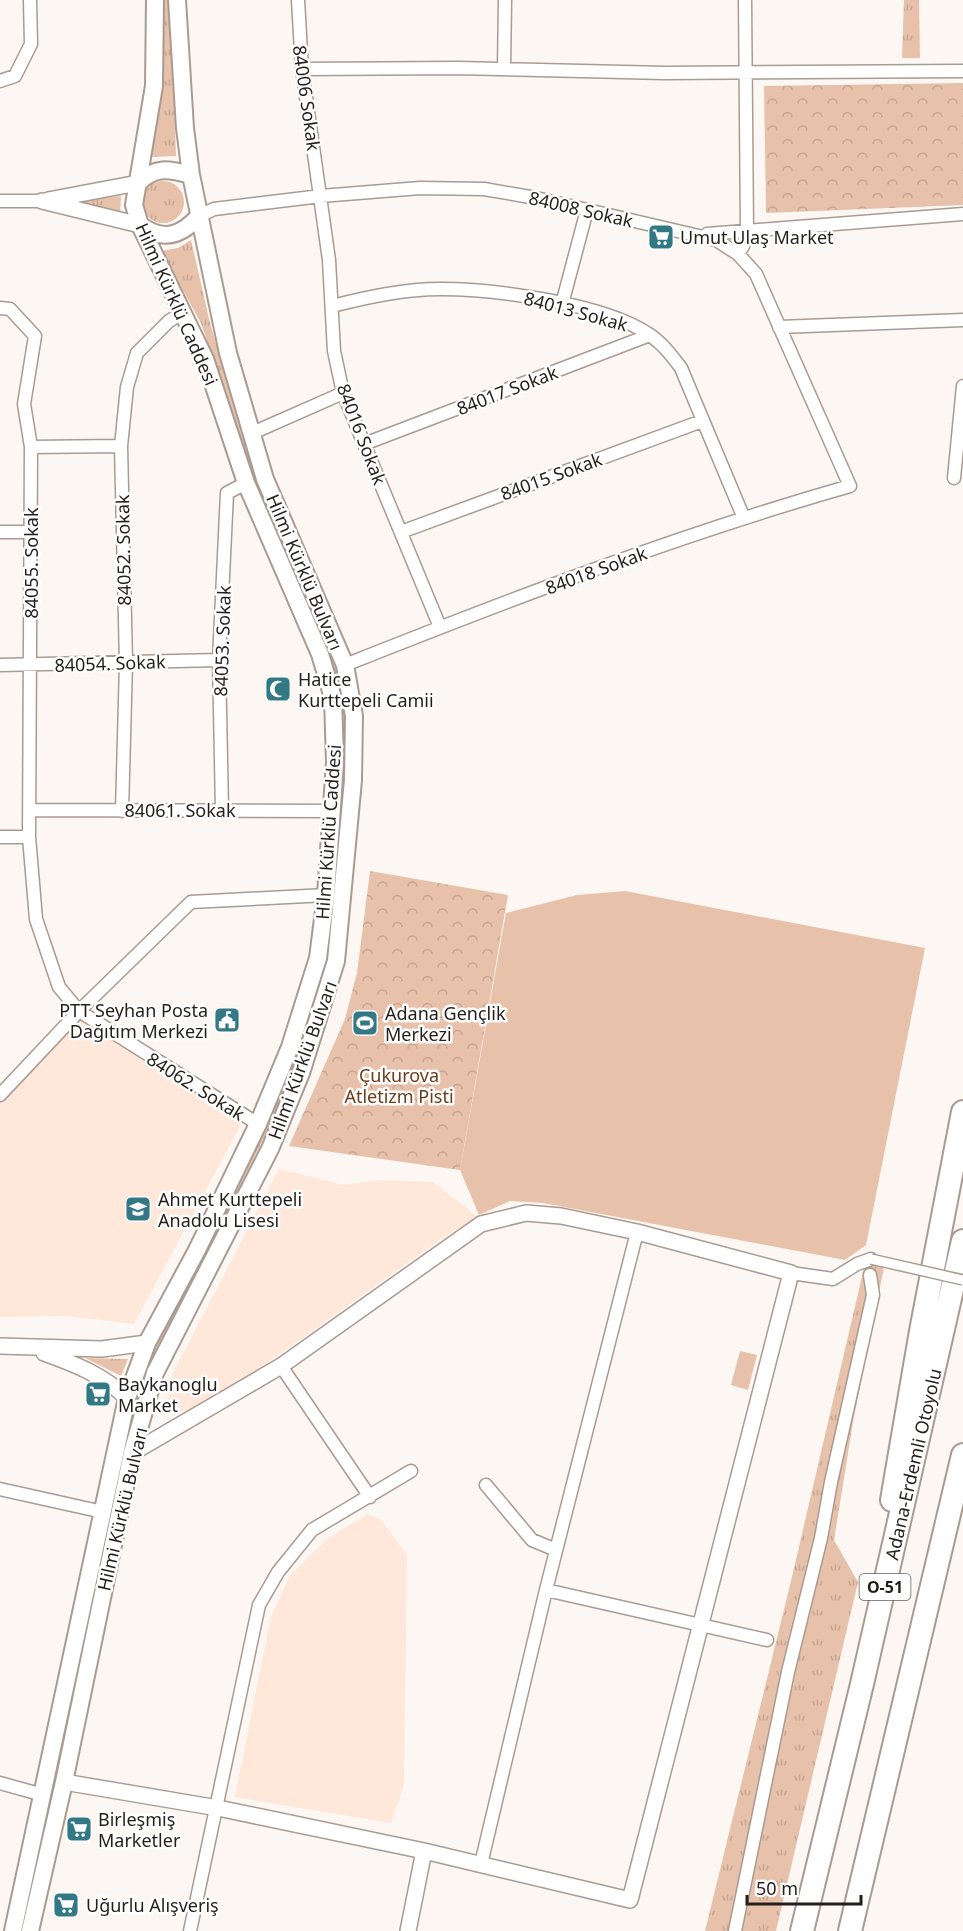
<svg xmlns="http://www.w3.org/2000/svg" width="963" height="1931" font-family="'Noto Sans',sans-serif">
<style>
.built{fill:#ffe8da}
.grass{fill:url(#grass-tufts)}
.park{fill:url(#park-crowns)}
.pitch{fill:#e7c1aa}
.lines{fill:none;stroke-linecap:round;stroke-linejoin:round}
.minor-casing{stroke:#aa9b92;stroke-width:15}
.tertiary-casing{stroke:#aa9b92;stroke-width:18}
.secondary-casing{stroke:#aa9b92;stroke-width:20}
.motorway-casing{stroke:#aa9b92;stroke-width:26}
.minor{stroke:#fff;stroke-width:12}
.tertiary{stroke:#fff;stroke-width:15}
.secondary{stroke:#fff;stroke-width:16}
.motorway{stroke:#fff;stroke-width:22}
.pedestrian-bridge-casing{stroke:#aa9b92;stroke-width:12;stroke-linecap:butt}
.pedestrian-bridge{stroke:#fff;stroke-width:9}
.labels{text-anchor:middle;dominant-baseline:central;stroke-width:5;stroke-linejoin:round;paint-order:stroke}
.shield{fill:#fff;stroke:#65625f;stroke-width:1.5}
.shield-label{font-size:16px;font-weight:bold;fill:#231e1a}
.street-label{font-size:18px;fill:#231e1a;stroke:#fff}
.poi-label{font-size:18px;fill:#231e1a;stroke:#fff;text-anchor:start}
.park-label{font-size:18px;fill:#6e3c19;stroke:#fff}
</style>
<defs>
<pattern id="grass-tufts" width="24" height="20" patternUnits="userSpaceOnUse" patternTransform="scale(1.5)"><rect width="24" height="20" fill="#e7c1aa"/><path d="M3 7l-1-3M5 7V3M7 7l1-3M15 17l-1-3M17 17v-4M19 17l1-3" fill="none" stroke="#c6a592"/></pattern>
<pattern id="park-crowns" width="20" height="18" patternUnits="userSpaceOnUse" patternTransform="scale(1.5)"><rect width="20" height="18" fill="#e7c1aa"/><path d="M2 6a3 3 0 1 1 6 0M12 15a3 3 0 1 1 6 0" fill="none" stroke="#c6a592"/></pattern>
</defs>
<rect width="100%" height="100%" fill="#fdf7f3"/>
<path class="built" d="M79,1019L244,1119L134,1324L66,1316L0,1317V1096Z
M279,1169L343,1185L379,1180L433,1182L478,1217L444,1237L212,1402L196,1411H165L173,1373Z
M368,1514L381,1520L407,1555L404,1785L391,1823L235,1797L271,1616L290,1576L327,1539Z"/>
<path class="grass" d="M162,0H171L176,156L152,157L162,55Z
M904,0H919L920,58H902Z
M142 202a21 21 0 1 1 42 0a21 21 0 1 1-42 0Z
M121,196L120,214L70,202Z
M191,240L210,323L256,475L339,672L348,732L331,953L321,989L290,1079L270,1126L150,1365L137,1404L24,1931H20L133,1403L147,1363L267,1125L287,1077L318,988L327,952L337,858L343,733L336,673L253,477L201,323L161,251L178,248Z
M873,1258L885,1262L853,1422L834,1540L858,1582L776,1931H705L791,1581L864,1268Z
M85,1358L128,1359L121,1376Z"/>
<path class="park" d="M963,83V205L766,213L764,86Z
M370,871L508,895L460,1170L289,1146L345,1019L357,973Z"/>
<path class="pitch" d="M625,891L925,948L866,1245L845,1260L543,1203L510,1201L479,1215L460,1170L506,913L577,895Z
M740,1351L757,1355L748,1390L731,1385Z"/>
<g class="lines">
<defs>
<path id="minor" d="M298,0L302,69L329,260L334,351L343,393L440,627
M302,69L458,68L665,73L963,71
M504,69L505,0
M0,81L15,76L31,44L30,0
M0,201H42
M199,216L214,209L321,196L420,188L484,189L536,198L716,240L738,254L756,274L850,486C678,535 511,599 345,665
M707,234L963,214
M738,254L743,246L747,232L745,0
M562,304L587,210
M332,306C368,297 404,289 441,289C495,289 606,304 650,335C663,344 672,356 681,368L743,516
M0,308L10,309L35,336L24,404L31,447L29,837L36,919L59,987L79,1011L258,1124
M779,327L963,320
M250,434L343,393
M364,444L650,335
M31,447L121,446
M954,478L963,386
M0,532H31
M401,532L702,421
M0,665L219,660
M29,810L332,811
M222,810L219,660L227,493L246,483
M122,811L126,663L121,446L127,387L137,353L169,321L184,312
M0,837H29
M0,1095L79,1011L191,902L326,895
M791,1273L833,1279L857,1264L871,1259
M281,1366L370,1497
M486,1485L532,1540L556,1550
M0,1489L103,1512
M546,1590L767,1640
M0,1783L43,1795
M481,1864L546,1590L637,1232
M190,1931L259,1605L278,1572L312,1530L411,1471
M735,1931L788,1672L821,1538L831,1482L873,1295L870,1275"/>
<path id="tertiary" d="M48,200L138,183
M42,201L140,225
M0,1346L102,1349L147,1343
M44,1353C75,1364 103,1375 127,1398
M64,1782L218,1808L424,1851L630,1900L791,1273L637,1232L561,1216L526,1213L481,1224L281,1366L132,1453
M408,1931L424,1851"/>
<path id="secondary" d="M138,183C155,166 169,169 191,175
M140,225C163,242 181,236 199,216
M13,1931L127,1398L147,1343L197,1250L258,1124L290,1047L318,958L326,895L335,762L333,698L320,654L246,483L205,359L140,225L134,205L154,86L155,0
M30,1931L64,1782L132,1453L155,1373L270,1149L301,1073L336,961L353,780L354,716L345,665L265,479L228,353L191,175L185,128L177,0"/>
<path id="motorway" d="M892,1500L921,1331L963,1112
M802,1931L862,1684L963,1241
M850,1931L963,1455"/>
</defs>
<use href="#minor" class="minor-casing"/>
<use href="#tertiary" class="tertiary-casing"/>
<use href="#secondary" class="secondary-casing"/>
<use href="#motorway" class="motorway-casing"/>
<use href="#minor" class="minor"/>
<use href="#tertiary" class="tertiary"/>
<use href="#secondary" class="secondary"/>
<use href="#motorway" class="motorway"/>
<defs>
<path id="pedestrian-bridge" d="M871,1259L963,1280"/>
</defs>
<use href="#pedestrian-bridge" class="pedestrian-bridge-casing"/>
<use href="#pedestrian-bridge" class="pedestrian-bridge"/>
</g>
<defs>
<symbol id="supermarket-square" viewBox="-11 -11 22 22"><rect x="-9" y="-9" width="18" height="18" rx="4" fill="#327885" stroke="#fff"/><path d="M-6-5.5h2.5l.6 2H6L4.5 2H-2.5L-4.4-4H-6ZM-1.5 3.2a1.3 1.3 0 1 0 .1 0ZM3 3.2a1.3 1.3 0 1 0 .1 0Z" fill="#fff"/></symbol>
<symbol id="mosque-square" viewBox="-11 -11 22 22"><rect x="-9" y="-9" width="18" height="18" rx="4" fill="#327885" stroke="#fff"/><path d="M3.5-4.9A6 6 0 1 0 3.5 4.9A5 5 0 1 1 3.5-4.9Z" fill="#fff"/></symbol>
<symbol id="civic-square" viewBox="-11 -11 22 22"><rect x="-9" y="-9" width="18" height="18" rx="4" fill="#327885" stroke="#fff"/><path d="M-.6-6.5H3V-4.5H.6V-3L4-1V1h2V6H-6V1h2V-1L-.6-3ZM-1.2 2.5V6h2.4V2.5Z" fill="#fff"/></symbol>
<symbol id="stadium-square" viewBox="-11 -11 22 22"><rect x="-9" y="-9" width="18" height="18" rx="4" fill="#327885" stroke="#fff"/><path d="M0-5a6.5 5 0 1 0 0 10a6.5 5 0 1 0 0-10ZM-3.5-1.8h7v3.6h-7Z" fill="#fff"/></symbol>
<symbol id="school-square" viewBox="-11 -11 22 22"><rect x="-9" y="-9" width="18" height="18" rx="4" fill="#327885" stroke="#fff"/><path d="M0-5L7-2L0 1L-7-2ZM-4 1L0 2.5L4 1V4Q0 6-4 4Z" fill="#fff"/></symbol>
</defs>
<g fill-rule="evenodd">
<use href="#supermarket-square" x="646" y="222" width="30" height="30"/>
<use href="#mosque-square" x="263" y="674" width="30" height="30"/>
<use href="#civic-square" x="212" y="1005" width="30" height="30"/>
<use href="#stadium-square" x="350" y="1008" width="30" height="30"/>
<use href="#school-square" x="123" y="1194" width="30" height="30"/>
<use href="#supermarket-square" x="83" y="1379" width="30" height="30"/>
<use href="#supermarket-square" x="64" y="1814" width="30" height="30"/>
<use href="#supermarket-square" x="51" y="1890" width="30" height="30"/>
</g>
<g class="labels">
<rect class="shield" x="859.5" y="1574" width="51" height="26" rx="4.5"/>
<g class="shield-label">
<text x="885" y="1587">O-51</text>
</g>
<g class="street-label">
<text transform="translate(307 98) rotate(82)">84006 Sokak</text>
<text transform="translate(581 209) rotate(13)">84008 Sokak</text>
<text transform="translate(177 304) rotate(66)">Hilmi Kürklü Caddesi</text>
<text transform="translate(576 311) rotate(15)">84013 Sokak</text>
<text transform="translate(507 390) rotate(-21)">84017 Sokak</text>
<text transform="translate(362 434) rotate(69)">84016 Sokak</text>
<text transform="translate(551 476) rotate(-20)">84015 Sokak</text>
<text transform="translate(123 550) rotate(-91)">84052. Sokak</text>
<text transform="translate(31 563) rotate(-90)">84055. Sokak</text>
<text transform="translate(596 570) rotate(-20)">84018 Sokak</text>
<text transform="translate(305 572) rotate(67)">Hilmi Kürklü Bulvarı</text>
<text transform="translate(222 641) rotate(-88)">84053. Sokak</text>
<text transform="translate(110 663) rotate(-2)">84054. Sokak</text>
<text x="180" y="810">84061. Sokak</text>
<text transform="translate(328 832) rotate(-86)">Hilmi Kürklü Caddesi</text>
<text transform="translate(302 1060) rotate(-70)">Hilmi Kürklü Bulvarı</text>
<text transform="translate(196 1086) rotate(32)">84062. Sokak</text>
<text transform="translate(913 1464) rotate(-77)">Adana-Erdemli Otoyolu</text>
<text transform="translate(122 1509) rotate(-77)">Hilmi Kürklü Bulvarı</text>
</g>
<g class="poi-label">
<text x="680" y="237">Umut Ulaş Market</text>
<text x="298" y="679">Hatice<tspan x="298" dy="21">Kurttepeli Camii</tspan></text>
<text x="208" y="1010" text-anchor="end">PTT Seyhan Posta<tspan x="208" dy="21">Dağıtım Merkezi</tspan></text>
<text x="385" y="1013">Adana Gençlik<tspan x="385" dy="21">Merkezi</tspan></text>
<text x="158" y="1199">Ahmet Kurttepeli<tspan x="158" dy="21">Anadolu Lisesi</tspan></text>
<text x="118" y="1384">Baykanoglu<tspan x="118" dy="21">Market</tspan></text>
<text x="98" y="1819">Birleşmiş<tspan x="98" dy="21">Marketler</tspan></text>
<text x="86" y="1905">Uğurlu Alışveriş</text>
</g>
<g class="park-label">
<text x="399" y="1075">Çukurova<tspan x="399" dy="21">Atletizm Pisti</tspan></text>
</g>
</g>
<path d="M747 1895v9h114v-9" fill="none" stroke="#231e1a" stroke-width="3"/>
<text x="756" y="1895" font-size="18" fill="#231e1a" stroke="#ffffff" stroke-width="4.5" paint-order="stroke">50 m</text>
</svg>
